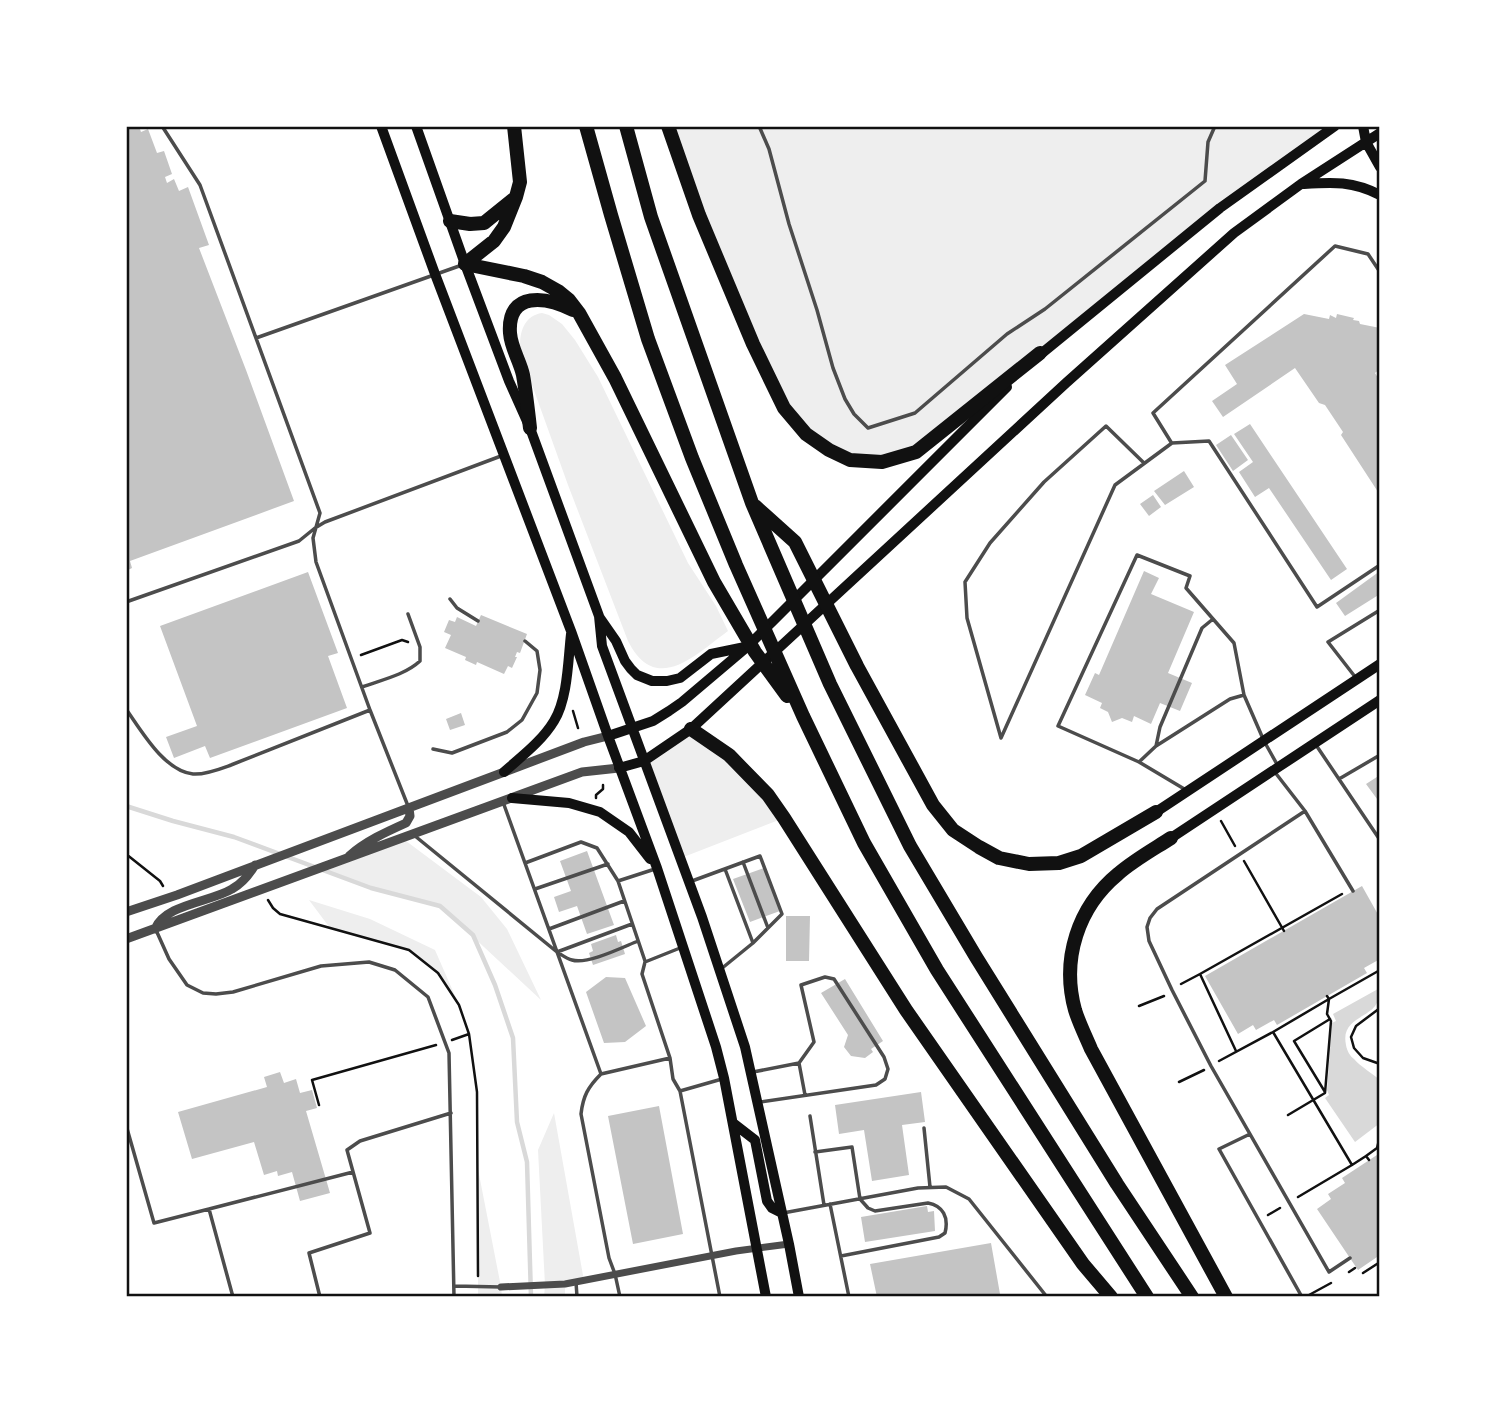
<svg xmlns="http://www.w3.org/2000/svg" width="1506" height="1423" font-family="'Source Sans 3',sans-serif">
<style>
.green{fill:#eee}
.water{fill:#d9d9d9}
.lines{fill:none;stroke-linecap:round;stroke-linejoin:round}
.stream{stroke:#d9d9d9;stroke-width:4.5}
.building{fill:#c4c4c4}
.path{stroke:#111;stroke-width:2.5}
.service{stroke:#4c4c4c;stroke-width:3.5}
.minor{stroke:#4c4c4c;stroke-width:7}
.tertiary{stroke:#4c4c4c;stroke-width:9}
.secondary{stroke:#111;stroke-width:10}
.motorway{stroke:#111;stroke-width:14}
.neatline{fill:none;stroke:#111;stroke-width:2.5}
</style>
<rect width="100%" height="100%" fill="#fff"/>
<path class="green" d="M668,126H1335L1220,208L941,432L882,462L829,450L784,408Z
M542,313L549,315L562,324L575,340L598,377L688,563L716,606L728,631C695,655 656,696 628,641L568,485L521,354C518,337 522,316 542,313Z
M691,729L729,755L784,818L681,858L644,761Z
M402,838L481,897L507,929L541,1000L440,906L371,888L321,868Z
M309,900L370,919L435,950L459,1005L438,973L409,950L330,928Z
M554,1113L584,1281L565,1284V1297H544L545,1285L538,1150Z
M478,1169L501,1287L502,1297H478Z"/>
<path class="water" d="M1378,989C1385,1020 1339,1012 1346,1045C1347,1051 1350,1056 1354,1059C1361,1067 1372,1073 1380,1080V1123L1355,1142L1325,1098L1329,1095L1327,1090L1332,1023L1336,1021L1333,1014Z"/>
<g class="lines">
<path class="stream" d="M126,806L173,821L234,837L371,888L440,906L473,935L495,985L513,1038L517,1122L527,1162L531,1297"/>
</g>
<path class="building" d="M126,126H139L141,132L148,129L157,153L164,151L172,174L165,177L167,183L174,179L179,191L188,187L209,245L199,248L246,370L294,501L130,561L132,568L126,571Z
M1304,314L1329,319L1330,315L1336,318L1337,314L1354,318L1353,320L1359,321L1360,324L1380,328V369L1375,373L1380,381V495L1341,435L1343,432L1325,405L1319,403L1295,368L1223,417L1212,401L1237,384L1225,365Z
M1250,424L1347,569L1331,580L1269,488L1255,497L1239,472L1253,462L1234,434Z
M1231,435L1248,460L1233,471L1216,445Z
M1184,471L1194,487L1165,505L1154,491Z
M1153,495L1161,507L1149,516L1140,504Z
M1144,571L1159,578L1151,594L1194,612L1168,673L1192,683L1180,711L1160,703L1151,724L1134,716L1132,722L1122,718L1112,722L1108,712L1100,708L1102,703L1085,695L1095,673L1099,675Z
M1380,571V594L1345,616L1336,603Z
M308,572L338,653L328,656L347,708L210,758L205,746L174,758L166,737L197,726L160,626Z
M481,615L527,634L520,653L517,652L515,657H517L512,668L508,666L504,674L477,662L476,665L465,660L466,657L445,648L451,635L444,632L449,620L455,622L457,617L476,626Z
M461,713L465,725L450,730L446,719Z
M1380,775V803L1366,784Z
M587,851L614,925L587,934L577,906L559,912L554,897L571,891L560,861Z
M764,868L780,911L750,922L733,879Z
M1362,886L1380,918V959L1364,968L1367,973L1277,1025L1274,1020L1256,1030L1253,1025L1238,1034L1205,976Z
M786,916H810L809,961H786Z
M616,935L618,942L621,941L625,954L593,965L589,953L593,951L591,944Z
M606,977L625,978L646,1026L625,1042L604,1043L586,992Z
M845,979L883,1041L871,1049L873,1052L865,1058L851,1056L844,1047L848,1035L821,993Z
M280,1072L284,1083L296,1079L300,1093L312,1090L317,1108L306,1111L330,1193L300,1201L292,1172L278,1176L277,1171L264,1175L254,1142L192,1159L178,1112L267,1087L264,1077Z
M921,1092L925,1122L902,1125L909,1175L872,1181L864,1130L839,1134L835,1105Z
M659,1106L683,1234L633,1244L608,1116Z
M1380,1153V1255L1358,1270L1317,1209L1331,1199L1328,1194L1345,1183L1342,1178Z
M927,1206L928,1212L934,1211L935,1231L865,1242L861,1217Z
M991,1243L1000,1294L985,1297H877L870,1264Z"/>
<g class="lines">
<path class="path" d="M361,655L402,640L408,642
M573,711L578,728
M596,798V795L603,789V785
M1221,821L1235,846
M126,854L160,881L163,886
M1244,861L1284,931
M268,900L273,908L280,914L409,950L438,973L459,1005L469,1034L477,1092L478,1276
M1181,984L1200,974
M1139,1006L1164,996
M1380,1008L1356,1026L1351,1037L1354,1048L1363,1058L1380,1064
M1273,1032L1329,999L1327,996
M452,1040L469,1034
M1236,1051L1200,974L1342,894
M1219,1061L1273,1032L1352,1165L1298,1197
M1179,1082L1204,1070
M1325,1092L1294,1041L1330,1019
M319,1105L312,1080L436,1045
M1288,1115L1325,1093L1331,1021L1327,1014L1329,999L1380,970
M1366,1156L1377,1148L1380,1136
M1352,1165L1366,1156L1369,1160
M1268,1215L1280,1208
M1349,1272L1355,1268
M1363,1273L1380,1262
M1309,1295L1331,1283"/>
<path class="service" d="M162,126L200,185L320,513L313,538L316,562L370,710L408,806
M759,126L769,149L789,224L817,310L833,368L845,399L854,414L868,428L915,413L1007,334L1045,309L1205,181L1208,142L1215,126
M256,338L462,265
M1171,442L1153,413L1335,246L1368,254L1380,272
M1144,463L1106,426L1044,482L990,543L965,582L967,618L1001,738L1115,485L1172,443L1209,441L1317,607L1380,565
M1137,555L1190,576L1186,588L1234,643L1244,695L1230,699L1156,746L1139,762L1058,726Z
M450,599L457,608L478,621
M126,602L299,541L315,528L325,522L501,456
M1356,678L1328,642L1380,610
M362,687C381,680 405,675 420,661V647L408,614
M1244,695L1264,741L1278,766
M126,709C141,730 164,771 193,774C205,775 220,769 231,765L370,710
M1316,745L1380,840
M1156,746L1160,727L1202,628L1213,619
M433,749L452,753L507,732L522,720L537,693L540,670L537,651L525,641
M1139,762L1186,790
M1274,771L1305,811
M1339,779L1380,755
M503,802L601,1074C588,1087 583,1096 581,1114L609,1258L615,1274L620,1297
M415,836L557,952C562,955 567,959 572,960C587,965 623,947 638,941
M743,862L768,928
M525,863L581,842L597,848L618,881L645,961
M618,881L655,869
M692,881L760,856L782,914L753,943
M535,889L608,864
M549,929L624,901
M156,930L169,959L187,985L203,993L216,994L233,992L321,966L369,962L395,970L428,997L449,1053L454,1297
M680,948L645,962L642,974L670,1058L673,1079L680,1091L720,1297
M557,952L632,924
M721,969L753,943L725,869
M799,1063L805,1095
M753,1072L799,1063L814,1042L801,985L825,977L834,979L884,1057L888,1069L885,1079L876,1085L760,1102
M601,1074L670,1058
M680,1091L722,1079
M810,1116L824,1205
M126,1125L154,1223L209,1209
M924,1128L930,1187
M1250,1134L1219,1149L1302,1297
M815,1152L852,1147L860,1199L868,1208L875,1211L928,1203C943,1206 949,1217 945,1233L939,1237L841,1256
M830,1204L849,1297
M783,1213L918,1188L946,1187L969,1199L1047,1297
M1350,1258L1329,1272L1211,1066L1172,990L1149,941L1147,927L1150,918L1157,909L1305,811L1353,891
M576,1282L577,1297
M454,1286L501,1287
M233,1297L209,1209L353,1172
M320,1297L309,1253L370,1233L347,1150L360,1141L451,1113"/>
<path class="minor" d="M501,1287L565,1284L736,1251L789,1244"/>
<path class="tertiary" d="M349,856C366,841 386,832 406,823L410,816L409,808
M126,912L177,895L584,742L608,736
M155,929C165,904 211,902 232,889C243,883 249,875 255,865
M126,939L582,772L619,768"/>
<path class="secondary" d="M381,126L435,274L571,631L608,736L657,868L716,1047L724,1078L766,1297
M416,126L465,264L509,381L530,428L599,616L602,646L702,917L745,1047L789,1244L799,1297
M1363,126L1366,142L1380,167
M1304,184C1333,182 1353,181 1380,195
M1036,358L1220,208L1335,126
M600,618L616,641L625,661L631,669L637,675L652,681H667L680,678L711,654L745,647
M608,736L653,721L669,711L682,702L747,647L1007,387
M619,768L644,761L691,729L1066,383L1234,233L1301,184L1380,133
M504,772C522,756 542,741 554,721C568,698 568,660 571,634
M512,798L569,803L600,812L629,832L650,859
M1156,812L1380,664
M1171,838L1380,700
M733,1123L755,1140L767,1201L772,1208L782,1213"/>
<path class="motorway" d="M586,126L611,215L648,339L692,458L736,565L803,716L864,843L937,970L1147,1297
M626,126L651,217L752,503L830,684L910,846L976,957L1117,1184L1192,1297
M668,126L699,215L753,344L784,408L806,434L829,450L850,460L882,462L916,452L1040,353
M450,221L470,224L484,223L515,198
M465,264L524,276L542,282L558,291L569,300L579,313L615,378L714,582L755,652L787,696
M465,264L494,241L504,227L516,197L520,182L514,126
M530,428C528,410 526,392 523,375C520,361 511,348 510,333C507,290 547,297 573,310
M755,506L795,542L857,666L933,805L953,830L979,847L999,858L1029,864L1059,863L1081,856L1156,812
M691,729L729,755L768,795L784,818L906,1010L1083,1264L1111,1297
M1171,838C1154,849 1134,860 1118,874C1078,907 1061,959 1075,1010C1079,1023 1086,1037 1091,1049L1226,1297"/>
</g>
<rect width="1506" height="1423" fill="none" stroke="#ffffff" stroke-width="256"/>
<rect x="128" y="128" width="1250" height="1167" class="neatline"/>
</svg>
